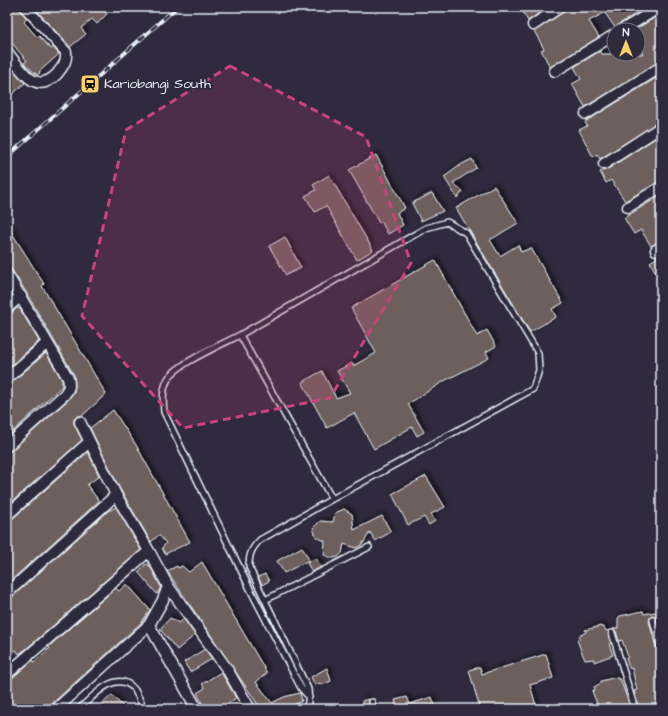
<svg xmlns="http://www.w3.org/2000/svg" width="668" height="716" font-family="'Architects Daughter',sans-serif">
<style>
.building{fill:#6d5f5b;stroke:#e8f1f8;filter:url(#shadow)}
.lines{fill:none;stroke-linecap:round;stroke-linejoin:round}
.service-casing{stroke:#e8f1f8;stroke-width:8}
.minor-casing{stroke:#e8f1f8;stroke-width:13}
.service{stroke:#2f2a3d;stroke-width:5}
.minor{stroke:#2f2a3d;stroke-width:10}
.rail-casing{stroke:#e8f1f8;stroke-width:4}
.rail{stroke:#2f2a3d;stroke-width:2.5;stroke-dasharray:8;stroke-linecap:butt}
.marked{fill:#ca437a;fill-opacity:0.2;stroke:#ca437a;stroke-width:3;stroke-dasharray:8 5;stroke-linejoin:round}
.labels{text-anchor:middle;dominant-baseline:central;stroke-width:4;stroke-linejoin:round;paint-order:stroke}
.poi-label{font-size:14px;fill:#e8f1f8;stroke:#2f2a3d;text-anchor:start}
</style>
<defs>
<filter id="shadow"><feDropShadow dx="2.5" dy="-2.5" stdDeviation="2" flood-color="#0009"/></filter>
</defs>
<rect width="100%" height="100%" fill="#2f2a3d"/>
<filter id="ink" filterUnits="userSpaceOnUse"><feTurbulence type="fractalNoise" baseFrequency=".025" numOctaves="2"/><feDisplacementMap in="SourceGraphic" scale="8" xChannelSelector="R" yChannelSelector="G"/><feConvolveMatrix kernelMatrix="1 2 1 2 8 2 1 2 1" color-interpolation-filters="sRGB"/></filter>
<g filter="url(#ink)">
<path class="building" d="M7,7H19L27,19L24,22L37,37L39,36L51,49L53,47L59,54L39,72L40,73L37,75L24,63L27,61L7,37Z
M42,7H101L107,14L97,24L92,19L81,28L86,34L70,47L37,11Z
M520,7H548L528,21Z
M566,7H601L604,13L589,21L599,37L550,67L541,50L544,49L534,31L564,12Z
M613,7H647L619,24L616,29L605,13Z
M661,14V61L585,107L572,84L581,79L574,67L600,51L602,54H643L638,46V30L636,29Z
M7,63L25,83L7,99Z
M656,78L661,85V121L600,159L597,154L593,157L579,130L587,126L585,122Z
M657,137L661,145V181L625,201L611,180L606,183L600,172L608,169Z
M376,155L405,208L397,213L403,225L388,234L381,221L379,223L349,170Z
M472,159L476,168L453,183L463,191L457,198L444,177L462,164Z
M329,175L373,250L357,260L326,206L315,212L305,196L316,190L313,185Z
M494,186L518,223L490,240L500,256L518,245L521,252L531,248L563,303L552,309L556,317L530,332L456,208Z
M432,193L443,211L421,221L412,203Z
M661,195V241L651,246L641,230L634,234L624,218Z
M7,225L44,284L42,286L106,394L82,416H78L74,419V424L82,440L7,506V452L11,451L68,400L74,392L75,385L74,375L26,292L12,270L7,268V250L10,247L7,242Z
M285,237L301,268L286,275L269,246Z
M661,255V282L650,262Z
M435,260L477,336L487,330L496,346L486,352L489,358L444,381L408,404L424,432L417,436L412,427L374,449L354,413L327,428L302,382L322,371L336,398L350,393L337,371L352,363L353,366L376,353L351,308Z
M17,308L20,309L39,341L7,369V317Z
M46,353L62,380V386L7,437V384L11,383Z
M113,410L136,445L190,542L165,554L162,548L166,543L159,535L151,542L120,489L90,428Z
M88,452L99,476L87,485L99,501L7,584V521L11,520Z
M426,476L445,507L431,514L435,521L429,525L424,517L408,525L392,494Z
M116,507L141,550L26,649L19,654L16,650L7,655V599L11,598L108,511Z
M344,509L352,514L354,530L382,516L391,532L375,541L370,532L362,545L356,548L344,544L342,553L338,557L332,558L324,555L325,541L316,537L313,528L320,521L333,522L335,513Z
M302,547L309,560L284,573L277,561Z
M316,558L321,567L312,572L307,563Z
M202,562L267,673L256,682L272,703L284,697L300,693L302,701L285,709H261L167,571L177,566L178,568L182,566L189,572Z
M146,564L150,566L161,587L157,594L138,572Z
M265,574L269,581L262,585L258,577Z
M127,584L150,610L142,622L46,709H7V680L11,679L33,660L34,662L50,648L48,647L116,588L119,591Z
M643,611L644,614L661,611V634L656,617L652,616L649,621L657,651L661,654L657,656L661,677V709H645L644,707L639,708L634,691L637,690L632,668L630,669L628,665L626,658L628,657L622,640L619,641L616,631L613,629L618,628V618L620,616Z
M170,618L179,623L184,619L195,635L177,650L160,629Z
M601,626L602,628L604,627L606,631L610,630L608,634L611,643L609,644L613,655L594,662V659L585,660L577,640L580,639L579,636L586,632L585,630Z
M205,649L212,659L190,672L184,662Z
M546,654L553,678L530,685L537,709H480L469,670L480,667L482,674Z
M327,668L331,681L322,685L321,683L315,685L311,677Z
M221,672L236,698L227,704L230,709H205L197,693L205,688L202,684Z
M617,677V679H620L631,709H599L592,691L595,690L594,687L601,683V681Z
M112,695L125,709H106L102,704Z
M407,697L410,704L432,697L436,709H397L395,700Z
M368,699L370,709H364L362,701Z"/>
<g class="lines">
<defs>
<path id="service" d="M240,335L426,228L447,222L466,233L538,353L539,370L533,389L332,499
M265,600L369,547
M653,620L661,650
M612,633L635,709
M372,702L374,709
M79,709C93,697 116,668 134,689C138,695 141,703 144,709
M306,709C309,702 309,697 308,689L249,567C249,555 251,549 260,540L332,499L240,335C223,344 173,365 167,381C162,391 163,402 164,412L251,591L301,688L309,697"/>
<path id="minor" d="M533,25L560,7
M622,30L660,7
M7,52C21,69 35,97 57,74C63,66 67,62 66,52L25,7
M555,71L614,35
M586,114L661,67
M604,164L661,127
M628,207L661,187
M656,250L661,247
M7,274L68,378C70,386 69,389 64,395L7,446
M7,308L21,296
M7,378L47,343
M7,515L89,442
M149,551L168,586L163,600L149,625L197,709
M168,586L227,669L250,709
M7,593L116,495L80,422
M7,674L149,551L116,495
M56,709L149,625"/>
</defs>
<use href="#service" class="service-casing"/>
<use href="#minor" class="minor-casing"/>
<use href="#service" class="service"/>
<use href="#minor" class="minor"/>
<defs>
<path id="rail" d="M7,157L177,7"/>
</defs>
<use href="#rail" class="rail-casing"/>
<use href="#rail" class="rail"/>
</g>
</g>
<path class="marked" d="M230,66L366,137L411,263L330,398L183,428L82,316L126,130Z"/>
<defs>
<symbol id="station-square" viewBox="-11 -11 22 22"><rect x="-9" y="-9" width="18" height="18" rx="4" fill="#ffd166" stroke="#2f2a3d"/><path d="M-3-6H3Q5-6 5-4V2Q5 4 3 4L4.5 6H3L1.5 4h-3L-3 6H-4.5L-3 4Q-5 4-5 2V-4Q-5-6-3-6ZM-3.5-4v3h7v-3ZM-3.5 1v1.5H-2V1ZM2 1v1.5H3.5V1Z" fill="#111"/></symbol>
</defs>
<g fill-rule="evenodd">
<use href="#station-square" x="79" y="73" width="22" height="22"/>
</g>
<g class="labels">
<g class="poi-label">
<text x="104" y="84">Kariobangi South</text>
</g>
</g>
<rect width="668" height="716" fill="none" stroke="#2f2a3d" stroke-width="24"/>
<rect x="12" y="12" width="644" height="692" fill="none" stroke="#e8f1f8" stroke-width="1.5" filter="url(#ink)"/>
<g transform="translate(626 42)"><circle r="19" fill="#2f2a3d" stroke="#797a88"/>
<path d="M0-3L7 15L0 10L-7 15Z" fill="#ffd166"/>
<text y="-6" font-size="11" font-weight="bold" text-anchor="middle" fill="#e8f1f8">N</text>
</g>
</svg>
